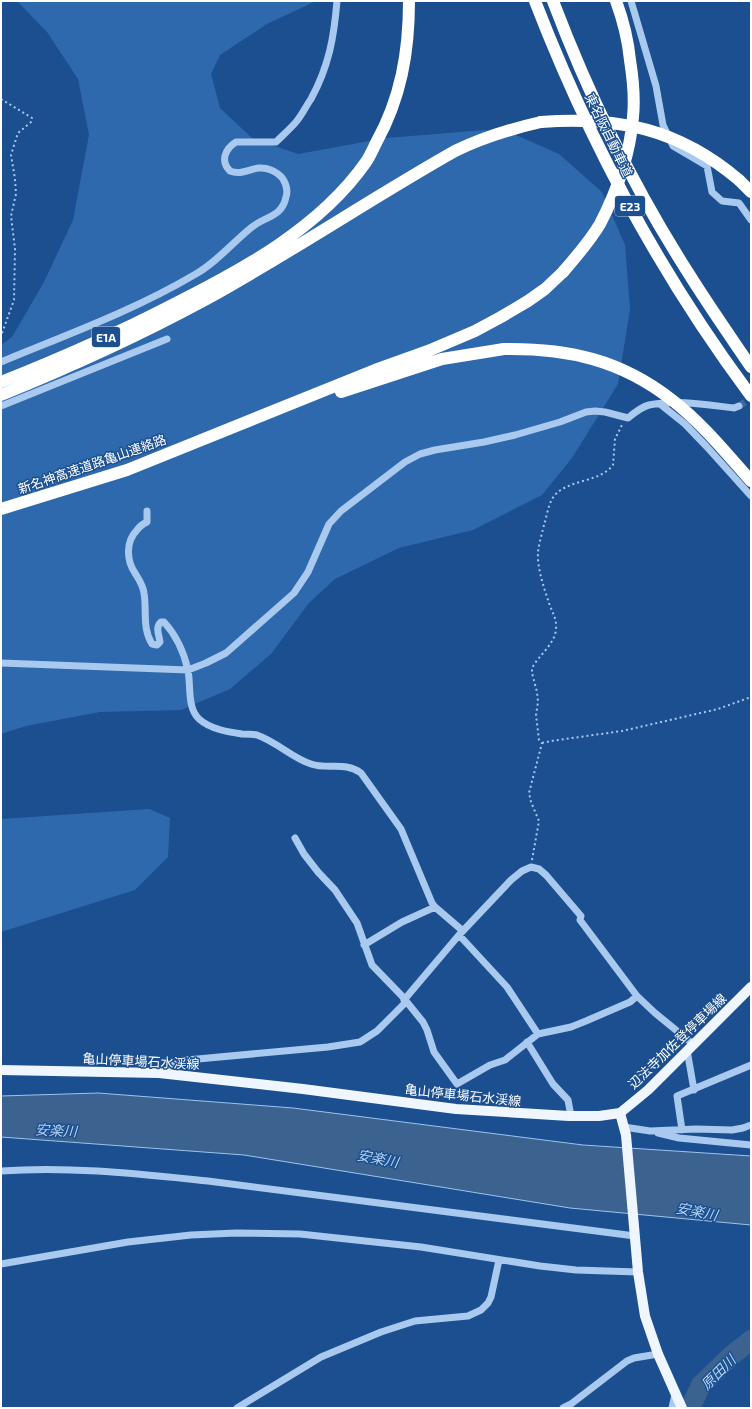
<svg xmlns="http://www.w3.org/2000/svg" width="752" height="1409" font-family="'Exo 2','Noto Sans JP',sans-serif">
<style>
.green{fill:#2e69ad}
.water{fill:#3c6290;stroke:#9cc4f0}
.lines{fill:none;stroke-linecap:round;stroke-linejoin:round}
.river{stroke:#3c6290;stroke-width:20}
.minor-tunnel{stroke:#3d69a0;stroke-width:7;stroke-dasharray:7 3.5;stroke-linecap:butt}
.path{stroke:#a9c9ee;stroke-width:2;stroke-dasharray:2 3;stroke-linecap:butt}
.minor{stroke:#a9c9ee;stroke-width:7}
.major{stroke:#f0f6ff;stroke-width:10}
.highway{stroke:#fff;stroke-width:12}
.highway-bridge{stroke:#fff;stroke-width:12}
.labels{text-anchor:middle;dominant-baseline:central;stroke-width:3;stroke-linejoin:round;paint-order:stroke}
.shield{fill:#1b4f8f;stroke:#bbcadd;stroke-width:1}
.shield-label{font-size:12px;font-weight:bold;fill:#fff}
.street-label{font-size:13px;fill:#fff;stroke:#1b4f8f}
.water-label{font-size:14px;font-style:italic;fill:#b5d3f5;stroke:#1b4f8f}
</style>
<rect width="100%" height="100%" fill="#1b4f8f"/>
<path class="green" d="M17,1H316L267,24L220,55L211,74L220,108L252,138L298,154L386,138L485,130L516,135L559,154L602,192L625,245L630,309L618,384L572,458L542,495L473,530L399,548L335,579L309,603L271,654L230,689L181,710L100,712L26,726L1,734V345L12,337L44,282L73,220L89,135L78,79L47,32Z
M149,809L170,818L168,857L135,890L1,932V819Z"/>
<path class="water" d="M98,1093L293,1108L583,1145L751,1156V1225L570,1208L244,1155L1,1137V1096Z"/>
<g class="lines">
<path class="river" d="M690,1408L701,1385L732,1355L751,1340"/>
<path class="minor-tunnel" d="M739,406L751,398"/>
<path class="path" d="M1,99L32,118L31,122L18,133L11,155L15,179L16,194L11,216L15,249L14,300L1,336
M542,743L551,741L622,731L718,709L751,697
M532,860L539,821L531,802L529,793L542,743L539,740L536,715L538,702L537,692L532,673V668C539,655 555,644 556,629C557,619 552,612 549,603C544,588 537,568 538,552C539,543 542,534 544,525C547,516 548,504 554,496C568,479 599,483 613,465L615,439L622,425"/>
<path class="minor" d="M631,1L656,86L663,125L673,146L707,166L712,192L722,201L739,203L751,220
M1,362C66,335 133,311 194,275C216,263 232,243 252,227C266,216 282,217 286,197C288,191 286,184 283,179C280,175 276,172 271,170C254,163 245,177 230,171C220,161 225,149 236,142H276C283,135 290,129 296,122C302,115 306,106 311,99C329,66 334,37 337,1
M660,404L685,424L707,447L751,496
M1,406L167,339
M147,511V522C143,524 139,527 137,530C126,541 126,560 135,573C139,580 143,585 144,593C147,611 142,628 152,644L157,645L160,642C159,635 155,627 161,622H164C176,635 184,653 188,670C191,686 187,708 199,719C210,729 228,732 242,734C247,734 253,734 257,735C277,742 292,758 311,764C328,770 345,761 361,773L401,829L432,903L435,907L463,931
M1,663L188,670L206,663L226,653L294,593L308,572L329,524L341,511L405,462L420,454L435,450L484,442L515,435L560,422L586,412L595,411L605,412L628,418C634,413 641,407 649,405C676,399 708,405 734,408L739,406
M295,838L304,854L318,872L335,890L357,923L372,965L402,996L423,1022L427,1030L434,1052L457,1084L490,1065L505,1060L538,1034L571,1027L586,1021L630,1002L637,996
M459,935L507,987L538,1034
M364,945L402,922L435,907
M404,1000L459,935L511,880L522,871L531,867L539,869L546,875L581,916L580,920L637,996L655,1013L693,1044
M527,1042L553,1084L568,1100L571,1116
M687,1050L694,1090
M159,1073L176,1061L328,1047L360,1042L377,1031L406,1002
M624,1127L650,1131L696,1129L732,1130L743,1128L751,1125
M682,1130L677,1096L751,1065
M658,1133L679,1138L751,1145
M1,1171C70,1166 139,1174 208,1181L635,1236
M1,1264L128,1242L191,1235L236,1233L300,1234L421,1247L540,1266L576,1270L638,1272
M237,1408L321,1357L381,1332L415,1321L468,1316L481,1310L488,1303L491,1297L499,1260
M563,1408L571,1404L627,1361L634,1358L658,1354
M672,1408L675,1394"/>
<path class="major" d="M1,1070L159,1073L303,1089L456,1109L569,1116H599L620,1113L626,1135L638,1272L645,1316L658,1354L682,1408
M620,1113L648,1090L751,987"/>
<path class="highway" d="M535,1C589,141 661,275 751,396
M553,1C589,96 634,188 689,274C709,306 730,336 751,367
M739,180L751,192
M1,382C59,359 116,334 172,305C242,270 320,228 366,162C370,156 373,149 376,143C401,98 409,52 409,1
M341,392L442,359L504,349
M1,395C70,367 138,336 203,301C289,254 370,199 455,151C484,137 510,129 541,122
M1,509L127,470L375,370L428,351L475,331L501,317L528,301L545,289L563,272"/>
<path class="highway-bridge" d="M541,122C618,116 679,129 739,180
M563,272C576,257 590,241 600,224C617,191 630,154 633,117C635,98 633,79 630,60C628,40 623,20 616,1
M504,349C568,348 621,360 672,400C702,423 726,453 751,481"/>
</g>
<g class="labels">
<g class="shield">
<rect x="615" y="196" width="30" height="20" rx="3"/>
<rect x="92" y="327" width="28" height="20" rx="3"/>
</g>
<g class="shield-label">
<text x="630" y="206">E23</text>
<text x="106" y="337">E1A</text>
</g>
<g class="street-label">
<text transform="translate(609 135) rotate(64)">東名阪自動車道</text>
<text transform="translate(92 464) rotate(-19)">新名神高速道路亀山連絡路</text>
<text transform="translate(677 1041) rotate(-44)">辺法寺加佐登停車場線</text>
<text transform="translate(141 1061) rotate(3)">亀山停車場石水渓線</text>
<text transform="translate(463 1095) rotate(6)">亀山停車場石水渓線</text>
</g>
<g class="water-label">
<text transform="translate(56 1130) rotate(3)">安楽川</text>
<text transform="translate(378 1158) rotate(11)">安楽川</text>
<text transform="translate(697 1211) rotate(11)">安楽川</text>
<text transform="translate(718 1372) rotate(-45)">原田川</text>
</g>
</g>
<rect width="752" height="1409" fill="none" stroke="#ffffff" stroke-width="4"/>
</svg>
